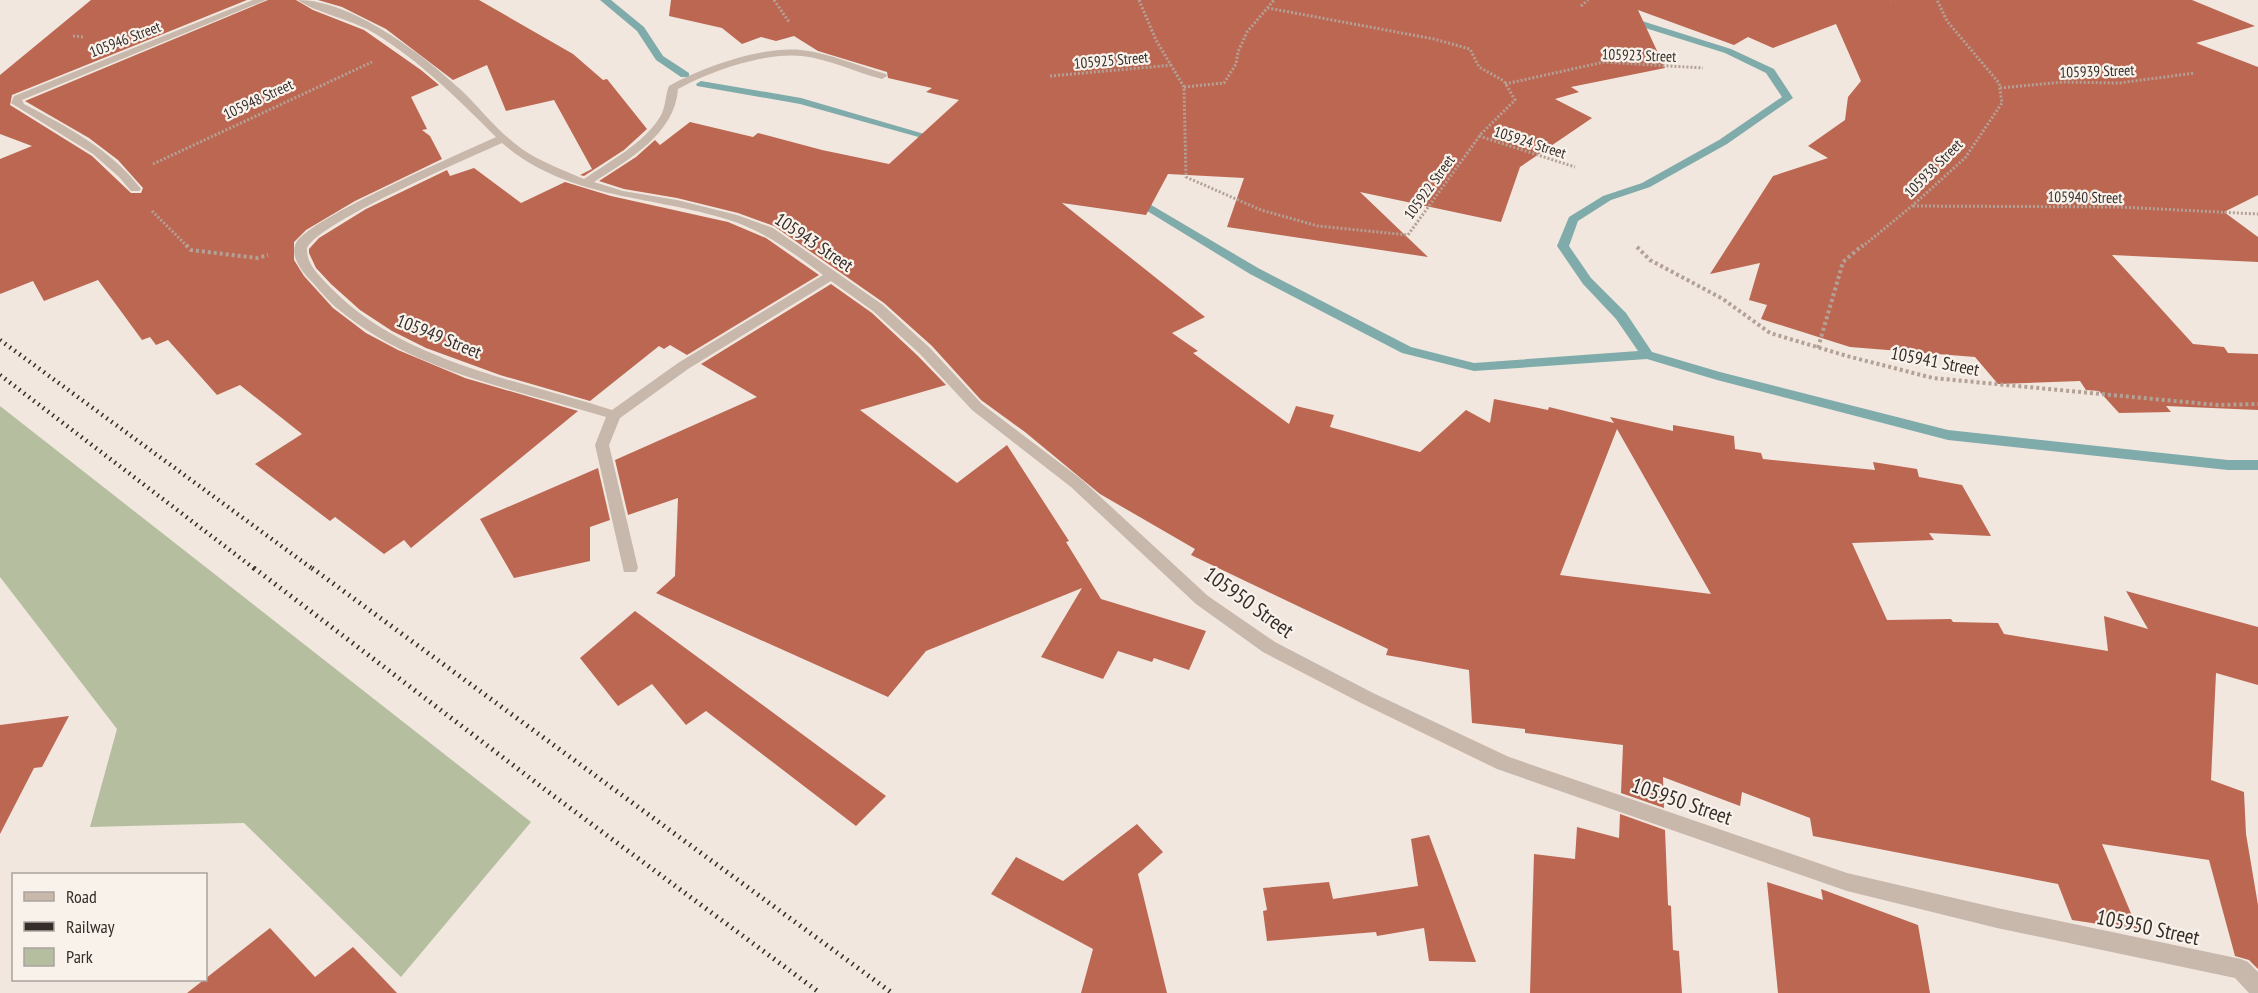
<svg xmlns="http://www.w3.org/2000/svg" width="2258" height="993" font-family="'PT Sans Narrow',sans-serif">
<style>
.green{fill:#b5bfa0}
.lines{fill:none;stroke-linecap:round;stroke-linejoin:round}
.stream{fill:#80abab;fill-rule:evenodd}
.building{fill:#bc6752;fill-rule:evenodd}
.path-far1{stroke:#b4a196;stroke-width:3;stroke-dasharray:2 2;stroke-linecap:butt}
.path{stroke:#b4a196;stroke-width:4;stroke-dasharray:3 3;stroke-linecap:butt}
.minor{fill:#c8b7ab;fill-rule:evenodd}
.rail-far1{stroke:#362d2a;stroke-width:4.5;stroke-dasharray:1.5 4.5;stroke-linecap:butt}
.rail{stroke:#362d2a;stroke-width:5;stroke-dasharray:1.5 5;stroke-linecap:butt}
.labels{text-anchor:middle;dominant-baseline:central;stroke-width:4.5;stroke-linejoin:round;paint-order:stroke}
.far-street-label{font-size:15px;fill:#362d2a;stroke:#f8f2eb}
.street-label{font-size:18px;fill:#362d2a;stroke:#f8f2eb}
.near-street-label{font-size:21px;fill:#362d2a;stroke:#f8f2eb}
</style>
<rect width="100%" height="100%" fill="#f1e7df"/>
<path class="green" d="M0,406L531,822L401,977L244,823L90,827L117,729L0,577Z"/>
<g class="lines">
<path class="stream" d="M600,0H611L644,27L663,56L689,73V77H681L656,60L637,31Z
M1626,16L1731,49L1774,69L1793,98L1727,144L1650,187L1611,200L1578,221L1569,246L1591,278L1626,313L1652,352L1720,372L1948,430L2228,460H2258V470H2228L1948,440L1717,380L1647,359L1474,371L1402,353L1250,274L1126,198L1132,195L1136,196L1258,268L1411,347L1474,363L1638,351L1616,319L1583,284L1557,246L1569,217L1603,196L1642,183L1719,140L1782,97L1766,73L1725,53L1623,21V17Z
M701,81L801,98L945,140L940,143L800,104L697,86L696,84Z"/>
</g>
<path class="building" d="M91,0H247L12,95L10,105L92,156L131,193H141L143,188L118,160L89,138L25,101L268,0H296L313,10L364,30L421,70L439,85L411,97L427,129L422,130L430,136L442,159L355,201L306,230L294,242V260L304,276L333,308L366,333L398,350L465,378L578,411L411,548L404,540L384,554L335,517L330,521L255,464L302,434L240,385L217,395L168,340L156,345L150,337L142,340L98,280L44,301L33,281L0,294V159L32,146L0,134V75Z
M318,0H479L573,54L603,80L607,79L647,129L624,150L584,176L580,175L592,169L554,100L506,111L487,65L453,80L386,29L342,7Z
M671,0H1890L1891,2L1890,0H2192L2255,26L2196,43L2258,67V195L2224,212L2258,237V262L2112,255L2193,344L2224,347L2228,353L2258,354V410L2166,406L2171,412L2119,413L2099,391L2086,390L2080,381L1998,384L1975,357L1850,347L1761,319L1767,305L1749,300L1760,263L1710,274L1773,176L1828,158L1808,146L1845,120L1848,97L1861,81L1836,24L1773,48L1748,37L1734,45L1638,10L1665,68L1571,87L1579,92L1555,99L1592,118L1520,167L1501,222L1360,192L1428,257L1227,227L1244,178L1168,174L1146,215L1062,203L1205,317L1172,333L1198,351L1193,353L1289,424L1296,406L1334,415L1330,427L1420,452L1466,410L1490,423L1494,399L1548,410L1549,407L1614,423L1610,417L1673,431V425L1734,436L1735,449L1761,453L1763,459L1875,470L1873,462L1917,469L1919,477L1962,485L1991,536L1929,533L1934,540L1852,543L1887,620L1951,619L1953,622L1998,623L2004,634L2108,651L2104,616L2148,629L2126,591L2258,627V685L2216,673L2211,780L2244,792L2246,834L2258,905V969L2249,960L2235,956L2209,860L2102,844L2138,930L2072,920L2058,884L1813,836L1810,818L1742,792L1740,806L1663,777L1664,808L1621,793L1623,745L1525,733V729L1472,723L1469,670L1386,655L1388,649L1191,555L1195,549L1100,494L1025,432L981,400L932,346L884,303L774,226L738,213L677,198L624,189L599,181L636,157L655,140L660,145L690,122L753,137L758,133L822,150L889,164L959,100L926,92L932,88L888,78L887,72L818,51L794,36L776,41L761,37L742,44L722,28L669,16ZM1617,429L1711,594L1560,575Z
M474,168L521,203L565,182L611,196L728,222L766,238L819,275L687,355L670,345L664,349L659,346L590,401L500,375L426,348L392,331L360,310L331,284L316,268L309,253V249L319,238L366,209L447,170L450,176Z
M831,284L872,313L918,356L946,385L860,410L957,483L1007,445L1069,541L1066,542L1101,599L1206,631L1189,670L1154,658L1152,662L1118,651L1103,679L1041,657L1082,588L926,651L888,697L656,593L675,576L678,498L628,515L615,460L757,397L701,364Z
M598,468L610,520L590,527V561L514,578L480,519Z
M635,611L886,796L856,826L706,711L686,725L652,684L618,706L580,658Z
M69,716L42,767L34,768L0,834V725Z
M1620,814L1665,830L1668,905L1671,906L1673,950L1679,951L1682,993H1530L1534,854L1575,859L1577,827L1619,838Z
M1137,824L1163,852L1138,874L1167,993H1081L1093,949L991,894L1016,857L1063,881Z
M1429,835L1476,962L1429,961L1424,928L1377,936L1376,932L1267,941L1263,911L1267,910L1263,888L1329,882L1333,899L1418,886L1411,839Z
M1767,882L1823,900L1821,889L1918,925L1930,993H1778Z
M270,928L315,977L353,947L397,993H187Z"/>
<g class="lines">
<path class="path-far1" d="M774,0L789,22
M1139,0L1156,40L1184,87L1186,177L1261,210L1318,226L1408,235L1481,134L1515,100L1504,81L1479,67L1470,49L1434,39L1268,8
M1581,6L1588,0
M73,36L84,37
M1050,76L1173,65
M1505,84L1604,62L1703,68
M1184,87L1224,83L1236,64L1238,52L1247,32L1274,0
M2000,88L2063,82L2119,83L2195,73
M1479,136L1575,167
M153,164L372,62
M1913,206L2119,207L2258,214
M152,211L188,247
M1862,247L1912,206L1965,158L2002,103L1999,83L1947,21L1937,0"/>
<path class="path" d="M186,245L191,250L257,258L268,255
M1637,247L1650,260L1723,299L1770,333L1847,356L1933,378L2217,405L2258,404
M1818,348L1843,262L1863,245"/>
<path class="minor" d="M253,0H266L22,100L24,104C67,127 111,149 141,189L139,191H131L119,177L93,154L11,103L14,96Z
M298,0C352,0 422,54 460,89C480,108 499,133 522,149C541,162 563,170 584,179C610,161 643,144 660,117C666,107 665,96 669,86C703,67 762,46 801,50C830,53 858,66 886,74L887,76L882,79C855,72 829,59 802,56C765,52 710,71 678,89C675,134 628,160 594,182L623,191L677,200L737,215L773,228L883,305L930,348L982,404L1081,479L1208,596L1275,642L1373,693L1509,757L1847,873L1997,908L2241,959L2248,962L2258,972V993H2249L2235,978L1997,928L1847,891L1497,769L1361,703L1263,652L1196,604L1071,487L972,410L920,354L873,311L831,281L688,369L620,418L609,445L638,568L636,572H624L595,445L606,417C515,389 413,372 338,309C329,302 321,292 313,283C304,274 289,257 296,243C309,218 462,153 496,137C458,99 420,61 374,33C353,20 314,12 298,0ZM502,143C568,200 652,195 729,220C765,231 793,253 823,275L678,363L612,410C515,379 402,362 329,286C319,275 306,264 307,248C319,222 469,158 502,143Z"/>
<path class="rail-far1" d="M0,340L314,570
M0,375L256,570"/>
<path class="rail" d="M254,568L547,791L820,993
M312,568L892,993"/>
</g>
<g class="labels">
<g class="far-street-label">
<text transform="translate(125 39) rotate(-21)">105946 Street</text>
<text transform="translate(1639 55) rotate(2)">105923 Street</text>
<text transform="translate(1111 60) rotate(-5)">105925 Street</text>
<text transform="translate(2097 71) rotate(-2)">105939 Street</text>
<text transform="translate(258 99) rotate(-25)">105948 Street</text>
<text transform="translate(1530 142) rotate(18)">105924 Street</text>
<text transform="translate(1933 168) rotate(-45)">105938 Street</text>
<text transform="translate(1429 187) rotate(-54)">105922 Street</text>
<text transform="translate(2085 197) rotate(1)">105940 Street</text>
</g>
<g class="street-label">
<text transform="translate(814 242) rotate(34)">105943 Street</text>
<text transform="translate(439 336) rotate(22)">105949 Street</text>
<text transform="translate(1935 361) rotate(11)">105941 Street</text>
</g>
<g class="near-street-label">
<text transform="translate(1249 602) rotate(36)">105950 Street</text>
<text transform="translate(1682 801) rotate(19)">105950 Street</text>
<text transform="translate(2148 927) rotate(12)">105950 Street</text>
</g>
</g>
<rect x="12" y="873" width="195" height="108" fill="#f8f2eb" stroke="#aaa39e" stroke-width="1.5"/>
<rect x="24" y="892" width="30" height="9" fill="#c8b7ab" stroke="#aaa39e" stroke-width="1.5"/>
<text x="66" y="903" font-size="18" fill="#362d2a">Road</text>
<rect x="24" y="922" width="30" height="9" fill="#362d2a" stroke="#aaa39e" stroke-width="1.5"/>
<text x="66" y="933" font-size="18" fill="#362d2a">Railway</text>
<rect x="24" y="948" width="30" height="18" fill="#b5bfa0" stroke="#aaa39e" stroke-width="1.5"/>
<text x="66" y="963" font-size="18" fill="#362d2a">Park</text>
</svg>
